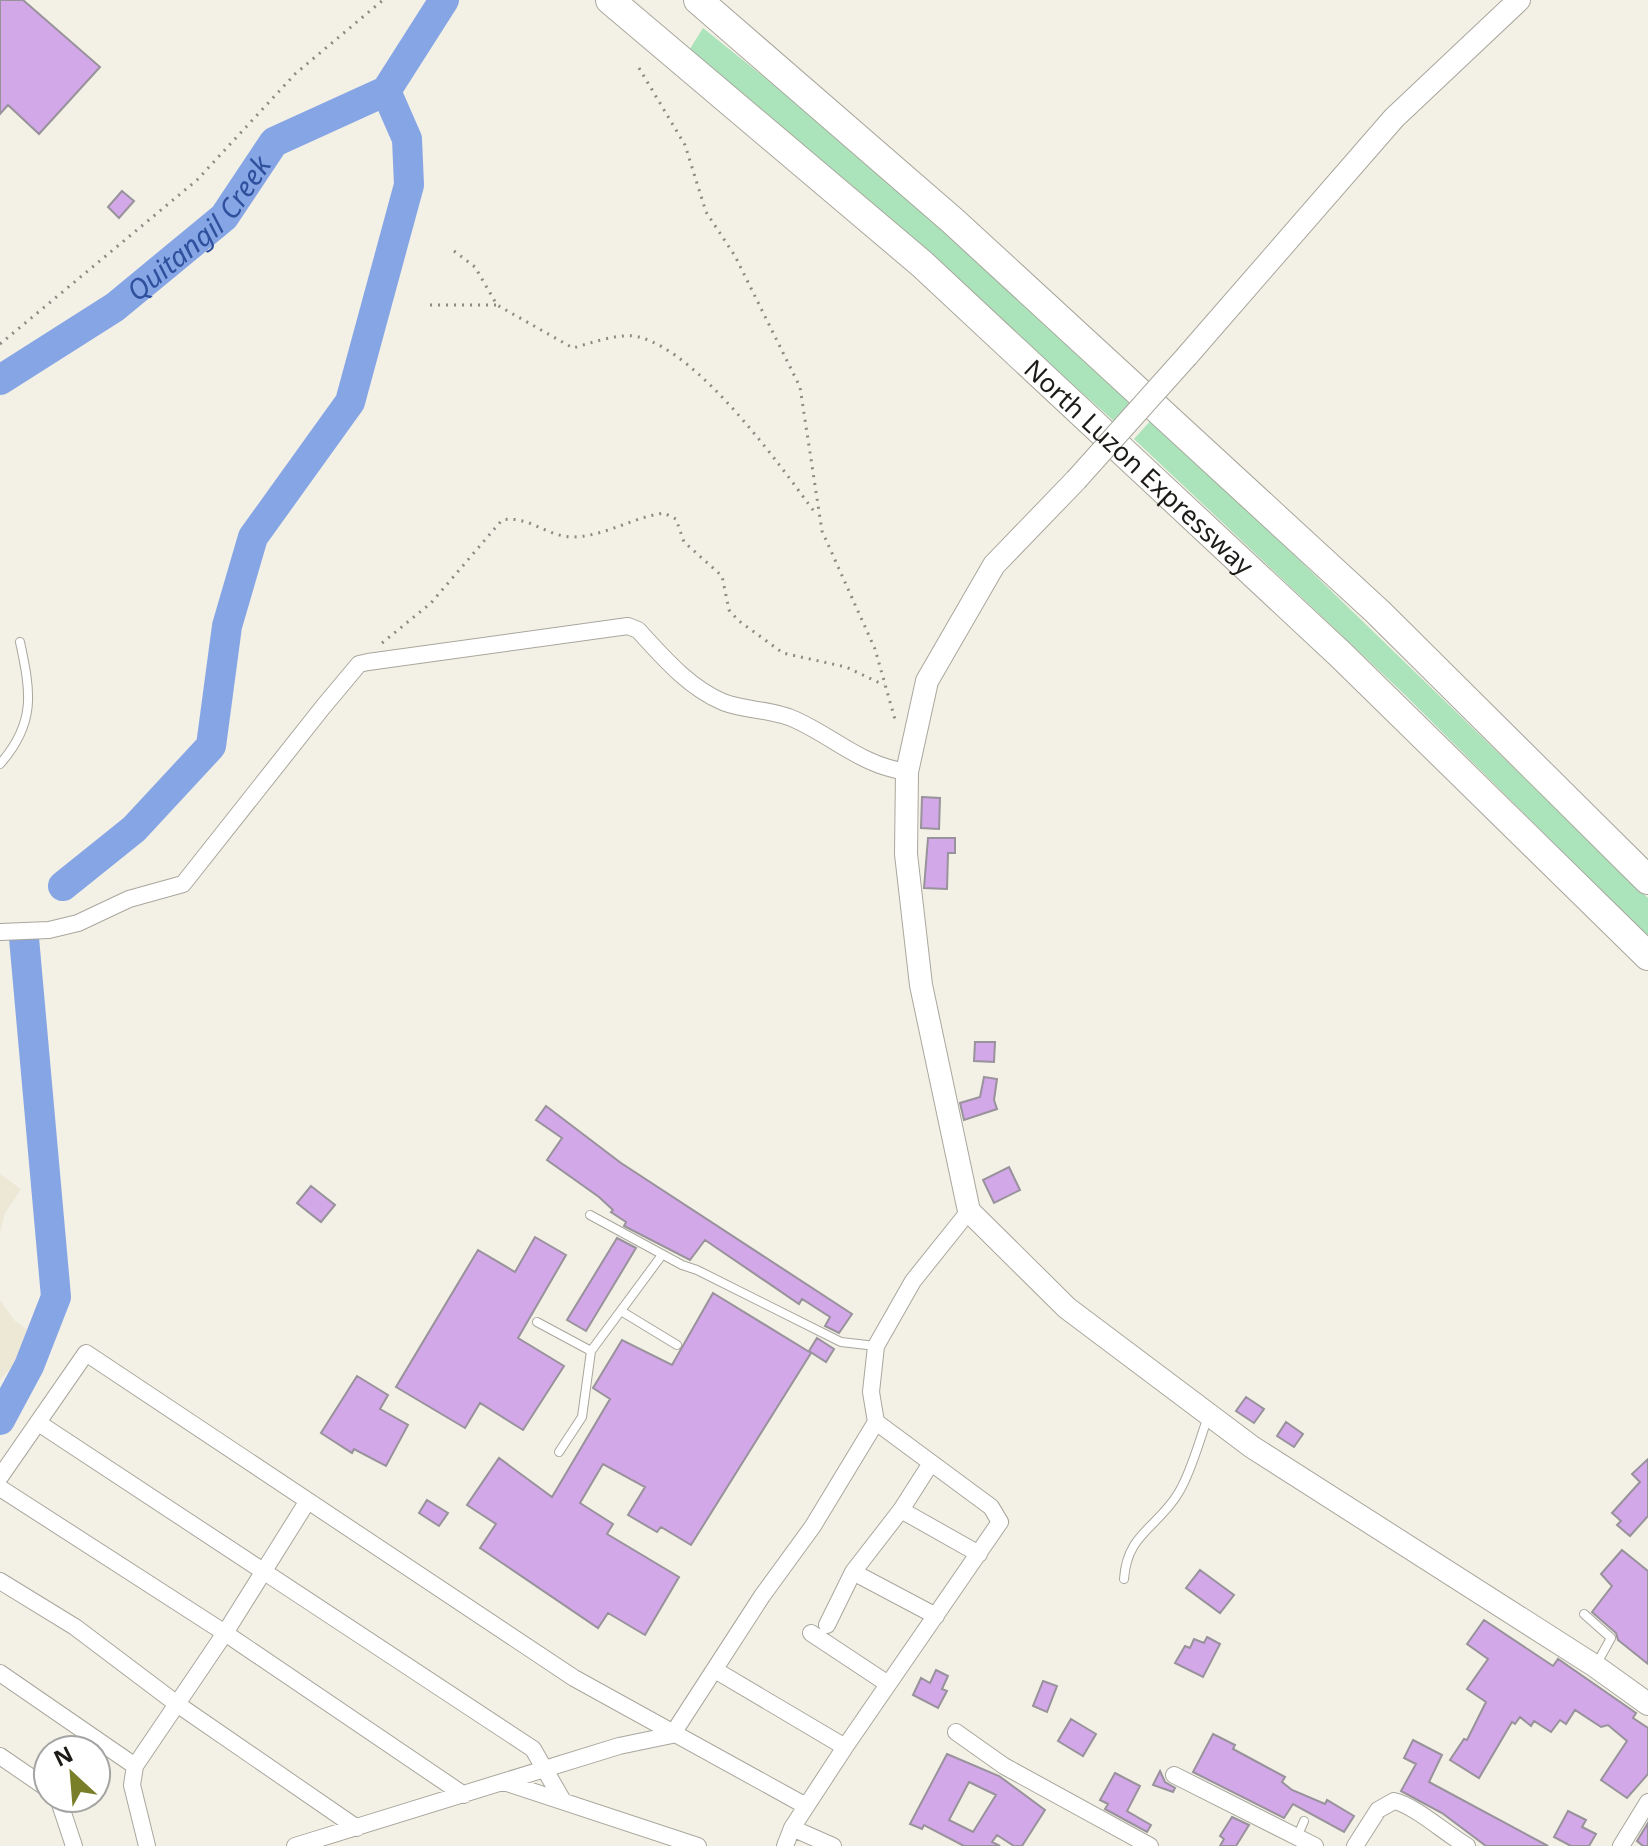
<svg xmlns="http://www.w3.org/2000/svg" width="1648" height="1846" font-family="'Noto Sans',sans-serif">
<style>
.built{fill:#ede8d6}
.green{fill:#abe3bb}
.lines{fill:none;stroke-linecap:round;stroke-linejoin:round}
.river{stroke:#86a5e5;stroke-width:30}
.building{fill:#d3a8e8;stroke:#98929b;stroke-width:2;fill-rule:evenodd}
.lane-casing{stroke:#a9a79d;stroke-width:10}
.street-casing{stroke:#a9a79d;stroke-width:18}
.secondary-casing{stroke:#a9a79d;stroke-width:24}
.highway-casing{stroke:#a9a79d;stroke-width:30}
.path{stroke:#8c8a83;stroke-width:3;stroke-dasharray:2 6;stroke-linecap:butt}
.lane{stroke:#fff;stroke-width:8}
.street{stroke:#fff;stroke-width:16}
.secondary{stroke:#fff;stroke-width:22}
.highway{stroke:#fff;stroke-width:28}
.secondary-bridge-casing{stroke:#a9a79d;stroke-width:24;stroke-linecap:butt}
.secondary-bridge{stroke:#fff;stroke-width:22}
.labels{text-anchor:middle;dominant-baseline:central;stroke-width:8;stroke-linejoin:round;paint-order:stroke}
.street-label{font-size:26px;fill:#1c1b17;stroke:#fff}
.water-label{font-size:28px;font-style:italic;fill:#2f519d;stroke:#fff}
</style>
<rect width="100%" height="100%" fill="#f3f0e6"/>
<path class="built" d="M0,1174L21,1189L5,1213L0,1232Z
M0,1300L15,1321L38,1337L0,1380Z"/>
<path class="green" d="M703,28L855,150L1134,401L1115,422L806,149L688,52Z
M1153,418L1648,898V937L1404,694L1134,439Z"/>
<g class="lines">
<g class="river">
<path id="s1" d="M0,380L115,307L224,217L274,142L386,91L444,0"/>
<path d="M63,886L134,829L211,746L227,626L253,537L350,402L409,185L407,139L386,91"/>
<path d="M0,1420L29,1366L56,1297L24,938"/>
</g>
</g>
<path class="building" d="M0,0H23L100,67L39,134L8,105L0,114Z
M122,191L134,201L119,218L108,207Z
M922,797L940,798L939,829L921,828Z
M928,838H955V853H948L947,889L924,888Z
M975,1042H995L994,1062L974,1061Z
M984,1077L997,1079L994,1100L997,1109L964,1120L960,1103L980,1097Z
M546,1106L621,1163L852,1314L839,1333L825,1326L830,1317L802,1299L799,1304L705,1240L690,1260L624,1226L626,1222L611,1212L613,1210L599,1197L547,1160L562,1138L536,1120Z
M1009,1167L1020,1190L994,1203L983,1180Z
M311,1186L335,1205L321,1222L297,1203Z
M535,1237L566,1255L518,1338L564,1366L523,1430L480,1403L465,1428L396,1387L478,1250L515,1272Z
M617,1238L636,1248L586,1331L567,1320Z
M713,1293L811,1353L691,1545L661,1527L657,1532L628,1515L645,1487L603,1464L580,1503L613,1524L607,1534L679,1577L645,1635L608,1613L598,1628L480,1548L496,1524L467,1505L499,1458L552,1497L610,1399L593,1388L622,1340L672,1365Z
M817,1338L834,1349L826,1362L809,1351Z
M357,1376L388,1395L380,1409L408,1425L386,1466L354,1449L352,1453L321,1433Z
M1246,1397L1264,1409L1254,1423L1236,1411Z
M1286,1422L1303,1434L1294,1447L1277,1436Z
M1648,1459V1516L1630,1536L1617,1525L1621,1521L1612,1513L1640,1482L1632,1474Z
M427,1500L448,1513L439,1526L419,1513Z
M1622,1550L1648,1571V1664L1618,1640L1616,1633L1592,1612L1612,1586L1601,1574Z
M1200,1570L1234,1595L1220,1613L1186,1588Z
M1484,1620L1553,1666L1558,1659L1636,1713L1633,1718L1648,1728V1774L1627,1798L1601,1780L1627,1741L1608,1725L1601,1727L1575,1710L1566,1724L1560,1720L1551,1732L1534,1721L1531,1726L1520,1717L1515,1724L1512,1722L1479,1778L1450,1760L1464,1739L1467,1740L1486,1702L1467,1689L1488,1659L1467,1644Z
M1207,1637L1220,1644L1203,1677L1175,1663L1185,1646L1190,1648L1194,1639L1204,1643Z
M936,1670L948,1676L942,1689L947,1691L938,1708L913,1695L921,1678L930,1683Z
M1043,1681L1057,1686L1047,1712L1033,1706Z
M1071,1719L1096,1734L1083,1756L1058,1741Z
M1213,1734L1235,1745L1233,1749L1285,1777L1282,1782L1292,1790L1325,1804L1327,1800L1354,1816L1344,1832L1293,1804L1284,1818L1193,1772Z
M1413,1740L1442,1755L1429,1782L1548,1846H1486L1442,1813L1401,1791L1416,1764L1404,1758Z
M947,1754L999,1776L1045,1810L1022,1846H1014L997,1835L992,1842L1000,1846H964L924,1825L922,1829L910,1824ZM969,1782L996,1795L973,1832L949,1820Z
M1160,1771L1165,1782L1175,1788L1173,1792L1153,1785Z
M1115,1773L1140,1786L1127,1811L1151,1825L1147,1832L1105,1809L1108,1804L1100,1800Z
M1568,1811L1586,1820L1582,1827L1596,1834L1589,1846H1571L1554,1837Z
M1232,1817L1249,1825L1236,1846H1220L1224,1839L1220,1836Z
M1648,1823V1846H1643L1637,1841Z"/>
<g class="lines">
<defs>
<path id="lane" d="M0,764C36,723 31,693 20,642
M590,1215L682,1265L697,1270L841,1342L876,1346
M621,1311L677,1345
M537,1322L591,1351
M559,1452L582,1417L591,1351L662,1255
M1124,1579C1127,1533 1158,1528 1179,1492C1192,1470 1199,1441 1208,1417
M1584,1614L1611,1638L1596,1665
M1298,1835L1304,1821"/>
<path id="street" d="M0,932L49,930L78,923L129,899L183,884L323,707L359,664L368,662L628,626L638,630C663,657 688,687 723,702C746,711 773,709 796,720C837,739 861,765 907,772
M40,1424L533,1749L563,1801
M0,1477L86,1353L574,1678L806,1806
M0,1488L225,1633L464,1795
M901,1510L979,1554
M853,1572L936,1616
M0,1581L75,1627L177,1704L357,1828
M827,1625L853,1572L901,1510L931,1463
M811,1633L888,1684
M715,1670L845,1747
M0,1673L135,1766
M956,1732L1004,1766L1150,1846
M0,1756L48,1789
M1174,1775L1315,1846
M504,1782L698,1846
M58,1798L74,1846
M792,1828L833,1846
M147,1846L132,1785L135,1766L225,1633L307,1502
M295,1846L619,1746L672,1735L762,1596L813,1526L876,1422L871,1392L876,1346L913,1281L969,1211
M785,1846L792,1828L845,1747L1000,1522L991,1507L876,1422
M1355,1846L1378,1810L1394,1801C1414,1805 1446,1834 1467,1846
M1621,1846L1648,1802"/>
<path id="secondary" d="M1187,356L1394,118L1519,0
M1076,480L994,565L927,681L907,772L906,854L921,985L969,1211L1067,1308L1252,1447L1595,1666L1648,1704"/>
<g id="highway">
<path id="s2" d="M610,0L922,264L1341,655L1648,956"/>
<path d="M698,0L953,221L1378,612L1648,880"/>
</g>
</defs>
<use href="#lane" class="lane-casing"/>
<use href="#street" class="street-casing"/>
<use href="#secondary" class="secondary-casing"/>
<use href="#highway" class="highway-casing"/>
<path class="path" d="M639,68L685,145L706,212L735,256L800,387L822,531L875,649L896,723
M454,251L475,267L497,305L573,348C591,343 621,332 639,337C700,353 779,464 816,514
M430,305H497
M0,344L197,180L295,74L383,0
M382,643L431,603L502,520C529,515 547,537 573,537C606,536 633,517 664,513L676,519L684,542L722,576L729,610L739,621L783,653L846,667L884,685"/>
<use href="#lane" class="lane"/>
<use href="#street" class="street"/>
<use href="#secondary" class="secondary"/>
<use href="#highway" class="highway"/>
<defs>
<path id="secondary-bridge" d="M1076,480L1187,356"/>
</defs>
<use href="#secondary-bridge" class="secondary-bridge-casing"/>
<use href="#secondary-bridge" class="secondary-bridge"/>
</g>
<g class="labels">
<g class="street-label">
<text stroke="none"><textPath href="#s2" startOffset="706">North Luzon Expressway</textPath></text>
</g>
<g class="water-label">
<text stroke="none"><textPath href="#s1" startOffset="252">Quitangil Creek</textPath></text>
</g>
</g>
<g transform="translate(72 1774) rotate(334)"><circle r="38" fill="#ffffff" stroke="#a4a4a2" stroke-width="2"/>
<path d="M0-6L14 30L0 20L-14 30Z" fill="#797e28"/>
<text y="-12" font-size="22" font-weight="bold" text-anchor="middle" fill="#1c1b17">N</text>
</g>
</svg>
